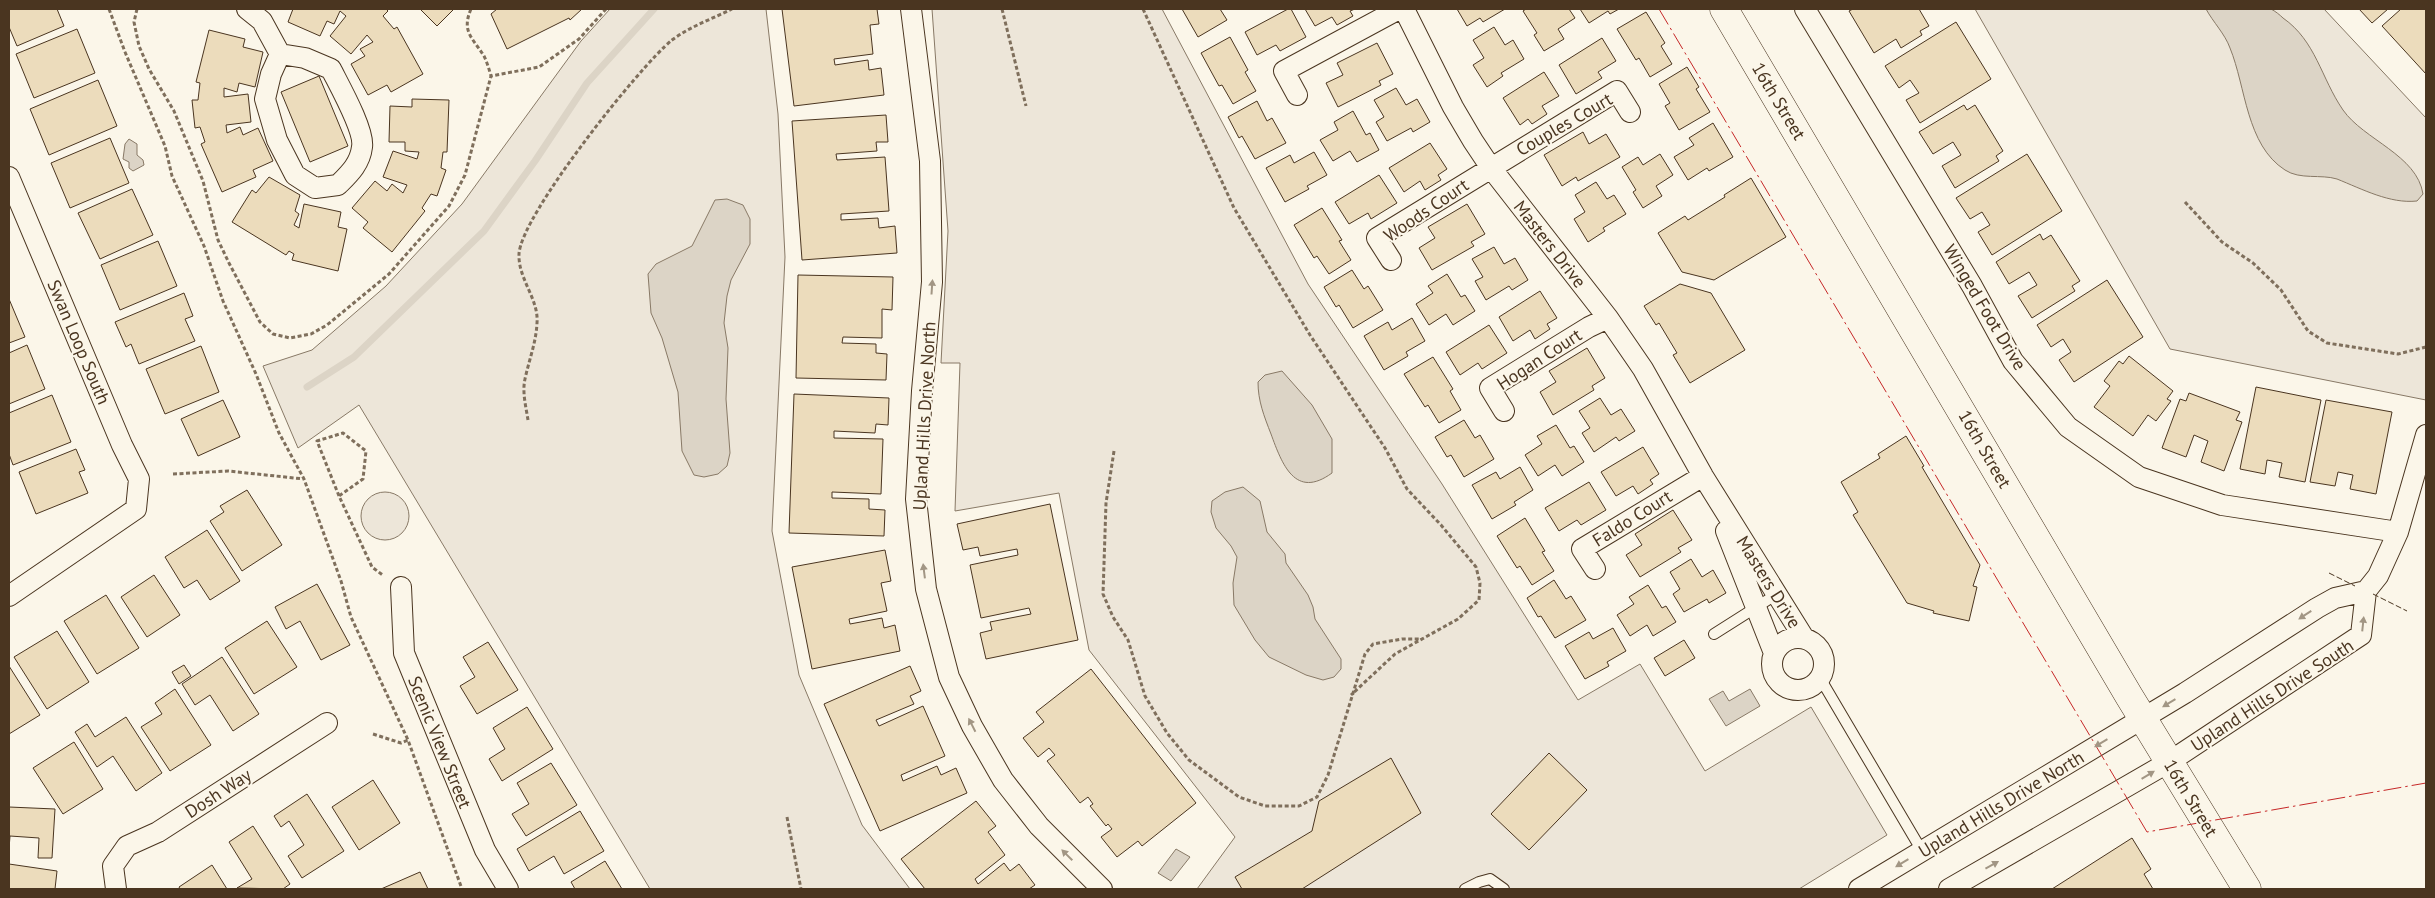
<svg xmlns="http://www.w3.org/2000/svg" width="2435" height="898" font-family="'PT Sans',sans-serif">
<style>
.green{fill:#ede6d9;stroke:#887966}
.water{fill:#dcd4c6;stroke:#887966}
.lines{fill:none;stroke-linecap:round;stroke-linejoin:round}
.stream{stroke:#dcd4c6;stroke-width:7}
.building{fill:#ecdcbc;stroke:#4a3520}
.lane-casing{stroke:#4a3520;stroke-width:12}
.street-casing{stroke:#4a3520;stroke-width:22}
.primary-casing{stroke:#4a3520;stroke-width:29}
.path{stroke:#7f6f5c;stroke-width:3;stroke-dasharray:4 2.5;stroke-linecap:butt}
.lane{stroke:#fbf6e9;stroke-width:10}
.street{stroke:#fbf6e9;stroke-width:20}
.primary{stroke:#fbf6e9;stroke-width:28}
.fence{stroke:#4a3520;stroke-width:1;stroke-dasharray:6 2.5;stroke-linecap:butt}
.power{stroke:#c62828;stroke-width:1;stroke-dasharray:18 4 2.5 4;stroke-linecap:butt}
.oneway{fill:#a29684}
.labels{text-anchor:middle;dominant-baseline:central;stroke-width:4;stroke-linejoin:round;paint-order:stroke}
.street-label{font-size:18px;fill:#4a3520;stroke:#fbf6e9}
</style>
<rect width="100%" height="100%" fill="#fbf6e9"/>
<path class="green" d="M610,9H766L778,114L785,257L772,531L799,675L862,825L910,889H650L359,405L298,448L263,366L312,350L386,286L462,204L581,41Z
M932,9H1162L1308,284L1442,484L1578,700L1640,664L1705,771L1811,707L1887,835L1799,889H1197L1235,837L1089,650L1059,493L955,511L960,363H941L948,231Z
M1975,9H2324L2426,118V400L2170,349Z
M361 516a24 24 0 1 1 48 0a24 24 0 1 1-48 0Z"/>
<path class="water" d="M2206,9C2218,9 2263,6 2271,9C2275,11 2280,15 2283,18C2316,41 2321,78 2343,110C2364,140 2417,155 2423,194L2417,201C2390,204 2362,189 2337,179C2321,174 2300,180 2285,170C2246,145 2246,87 2230,48C2225,34 2213,22 2206,9Z
M129,139L137,144V155L143,160L144,165L133,171L129,168V162L123,159L125,144Z
M727,199L743,205L750,219V244L731,280L727,296L724,323L728,348L726,399L730,453L727,466L718,474L704,477L694,475L682,451L678,392L662,338L651,313L648,274L656,264L692,246L715,200Z
M1282,371L1312,405L1332,439V473C1295,500 1282,464 1271,434C1264,416 1258,401 1258,382L1265,375Z
M1243,487L1260,501L1267,532L1285,554L1286,563L1308,595L1313,607L1315,619L1341,659V669L1334,677L1323,680L1306,675L1269,657L1255,640L1234,605L1233,583L1237,557L1231,546L1216,528L1211,512L1212,501L1225,492Z
M1750,689L1760,706L1726,726L1709,699L1723,691L1729,701Z
M1176,849L1190,857L1171,881L1158,873Z"/>
<g class="lines">
<path class="stream" d="M307,387L354,357L484,231L535,161L587,83L654,9"/>
</g>
<path class="building" d="M9,9H57L64,26L17,46L9,27Z
M293,9H386L388,11L383,16L394,29L397,27L423,74L391,92L387,85L368,95L351,64L365,56L360,49L373,42L367,35L351,54L330,36L346,16L340,11L334,24L327,21L320,36L288,22Z
M420,9H454L437,26Z
M497,9H582L570,20L569,18L507,49L491,14Z
M782,9H877L879,24L870,25L873,54L834,59L835,65L868,60L869,70L881,68L884,95L794,106Z
M1182,9H1220L1227,20L1198,37Z
M1288,9H1291L1306,37L1280,51L1276,45L1257,55L1245,32Z
M1305,9H1355L1350,11L1353,16L1337,25L1332,17L1315,26Z
M1457,9H1505L1483,22L1480,18L1467,26Z
M1526,9H1569L1575,18L1558,29L1564,39L1544,51L1534,35L1537,33L1523,11Z
M1580,9H1619L1610,14L1608,11L1589,23Z
M1853,9H1919L1929,26L1920,31L1922,35L1901,48L1896,39L1874,53L1849,11Z
M2359,9H2388L2372,23Z
M2401,9H2426V74L2382,26Z
M1646,12L1665,43L1661,46L1672,64L1650,77L1639,58L1636,60L1617,29Z
M1956,22L1991,79L1920,123L1906,100L1919,93L1910,80L1899,88L1885,66Z
M1494,27L1505,45L1513,40L1524,59L1501,73L1503,76L1487,87L1473,65L1484,58L1473,40Z
M77,29L95,73L34,98L16,54Z
M209,30L245,39L243,47L263,52L255,87L239,83L237,92L224,88V97L248,94L251,122L226,125L227,133L240,127L243,135L258,128L273,161L253,170L256,177L222,192L201,144L205,142L200,127L195,128L192,100H198L200,83L196,82Z
M1230,37L1248,70L1245,72L1256,91L1233,104L1222,85L1219,86L1201,53Z
M1602,38L1616,61L1598,72L1602,78L1576,94L1559,65Z
M1377,43L1393,74L1379,81L1381,85L1338,107L1326,83L1343,75L1337,63Z
M1687,67L1699,87L1696,89L1710,112L1679,130L1665,106L1670,103L1659,84Z
M1544,72L1559,96L1542,106L1547,114L1532,124L1528,119L1520,125L1503,98Z
M319,76L348,146L310,162L281,92Z
M98,80L117,126L49,155L30,109Z
M1396,88L1406,105L1417,99L1430,122L1413,132L1411,128L1387,141L1376,122L1384,117L1374,100Z
M412,99L449,100L447,152H443L441,168L446,170L437,196L431,194L422,208L425,211L392,252L363,228L368,222L352,208L375,181L387,191L392,184L403,193L407,185L383,177L393,151L417,159L419,152L405,151V142H389L390,106L412,107Z
M1257,101L1267,121L1272,118L1286,143L1255,159L1242,136L1239,138L1228,117Z
M1964,105L1967,110L1975,105L2003,151L1996,156L1999,161L1955,188L1942,166L1961,155L1953,142L1933,154L1919,132Z
M1353,111L1366,135L1370,133L1379,150L1357,162L1350,151L1333,161L1320,140L1338,130L1334,122Z
M886,115L888,142H876L877,151L836,154L837,160L885,157L889,211L841,214V220L878,218L879,228L895,226L897,253L802,260L792,121Z
M1713,123L1733,157L1709,171L1707,168L1688,180L1674,157L1694,145L1689,138Z
M1583,132L1589,144L1606,134L1620,157L1578,181L1576,177L1562,186L1544,155Z
M110,138L129,183L70,208L51,163Z
M1430,143L1447,169L1438,175L1441,180L1425,190L1420,181L1404,192L1389,168Z
M1314,152L1327,175L1307,186L1309,189L1285,202L1266,168L1290,155L1294,163Z
M1660,154L1673,175L1656,186L1662,196L1643,208L1633,192L1636,190L1622,167L1638,157L1643,165Z
M2027,154L2062,211L1992,255L1978,232L1990,225L1982,212L1970,219L1956,198Z
M1379,175L1397,203L1371,219L1368,213L1349,224L1335,202Z
M269,177L300,195L295,211L299,214L294,225L299,228L304,204L341,212L338,227L347,229L338,271L292,260L294,254L289,251L286,255L232,222L252,190L256,193Z
M1751,178L1786,237L1714,280L1682,272L1658,233L1685,216L1688,220L1725,197L1724,195Z
M1596,182L1607,199L1614,195L1626,214L1603,228L1605,231L1588,242L1574,219L1585,212L1575,195Z
M132,189L153,235L100,259L78,213Z
M1467,204L1485,234L1471,242L1474,246L1432,270L1419,248L1435,238L1428,227Z
M1322,208L1342,240L1339,241L1351,260L1329,274L1317,256L1314,258L1294,225Z
M2040,234L2043,240L2051,235L2080,281L2072,286L2075,291L2032,318L2018,296L2037,285L2029,272L2009,284L1996,262Z
M158,241L177,286L120,310L101,265Z
M1494,247L1504,264L1515,258L1528,280L1512,290L1509,286L1486,300L1475,281L1483,277L1472,259Z
M1352,270L1364,289L1368,286L1383,310L1353,328L1339,305L1336,307L1324,287Z
M1447,274L1461,297L1465,295L1475,311L1453,325L1446,314L1429,325L1416,304L1433,293L1428,286Z
M798,275L893,277L892,310L882,309V338L843,337L842,343L876,344V353L887,354L886,380L796,378Z
M2107,280L2143,337L2074,382L2059,360L2071,352L2063,339L2051,347L2037,325Z
M1680,284L1711,293L1745,350L1690,383L1673,355L1677,353L1659,323L1656,325L1644,306Z
M1540,291L1557,318L1547,324L1550,329L1535,339L1530,330L1513,341L1499,317Z
M184,293L193,316L185,319L195,341L139,364L131,344L126,347L115,322Z
M9,299L25,337L9,343Z
M1412,318L1425,341L1406,352L1408,356L1384,370L1364,336L1388,322L1392,330Z
M1489,325L1507,353L1482,369L1478,363L1460,375L1446,352Z
M27,345L45,389L9,404V353Z
M201,346L219,392L165,414L146,369Z
M1587,348L1605,378L1592,386L1594,390L1553,415L1540,392L1556,382L1549,371Z
M2129,356L2173,391L2167,399L2171,401L2156,421L2148,415L2133,436L2094,407L2110,386L2104,381L2119,361L2123,364Z
M1433,357L1453,389L1450,391L1461,410L1439,423L1428,405L1425,407L1404,374Z
M2256,387L2321,400L2305,482L2279,477L2282,463L2267,460L2265,474L2240,469Z
M2189,393L2240,412L2236,420L2242,422L2224,471L2201,462L2208,441L2194,435L2186,457L2162,448L2180,399L2186,401Z
M794,394L889,398L888,425L876,424L875,433L834,431V438L883,439L881,494L832,492V498L869,499V509L885,510L884,536L789,533Z
M52,395L71,442L13,465L9,454V413Z
M1600,398L1611,415L1621,409L1635,431L1619,441L1616,437L1594,452L1582,433L1590,428L1579,411Z
M223,400L240,437L198,456L181,419Z
M2326,400L2392,412L2376,494L2350,489L2353,475L2338,472L2335,486L2310,482Z
M1464,420L1475,438L1480,435L1494,459L1464,477L1451,455L1447,457L1435,437Z
M1556,425L1570,448L1574,446L1584,462L1562,476L1555,465L1538,476L1525,455L1542,444L1537,436Z
M1906,436L1924,466L1922,467L1980,565L1973,586L1977,587L1969,621L1933,613L1934,611L1907,603L1853,515L1858,512L1841,482L1880,458L1878,454Z
M1643,447L1659,474L1650,480L1653,484L1638,494L1633,486L1616,496L1601,472Z
M76,449L85,470L79,472L88,493L36,514L19,472Z
M1520,467L1533,490L1514,502L1516,505L1492,519L1472,485L1496,472L1500,479Z
M1589,482L1606,510L1581,525L1577,520L1559,531L1545,508Z
M247,490L282,545L242,571L210,521L224,512L220,506Z
M1050,504L1078,640L986,659L980,633L992,630L990,622L1031,614L1029,608L981,618L970,565L1018,555L1017,549L980,556L978,547L963,550L957,524Z
M1673,510L1692,540L1678,548L1681,552L1640,577L1626,555L1642,545L1635,534Z
M1525,518L1545,551L1542,552L1554,571L1532,585L1520,566L1517,568L1497,536Z
M207,530L240,581L210,600L197,580L184,588L165,557Z
M885,550L891,581L881,583L887,611L849,619L850,624L882,618L884,628L895,625L900,651L812,669L792,567Z
M1691,559L1702,577L1713,570L1726,593L1709,603L1707,599L1684,612L1673,594L1680,589L1670,572Z
M154,575L180,615L147,637L121,597Z
M1554,580L1566,599L1571,596L1586,620L1555,638L1541,616L1538,617L1527,598Z
M317,584L350,645L321,660L300,621L286,629L275,607Z
M1648,585L1662,608L1666,606L1676,622L1653,636L1647,625L1630,636L1617,615L1634,604L1629,597Z
M106,595L139,648L97,674L64,621Z
M267,621L297,667L254,694L225,648Z
M1613,628L1626,651L1607,662L1609,666L1585,679L1565,646L1589,632L1593,639Z
M57,631L89,682L47,709L14,657Z
M1684,640L1695,658L1665,676L1654,658Z
M488,642L518,690L477,714L460,686L475,677L463,657Z
M222,657L259,714L233,731L210,695L195,705L182,684Z
M184,665L191,676L179,684L172,672Z
M9,666L40,715L9,734Z
M910,666L921,691L910,696L914,704L876,720L879,726L923,706L945,756L901,775L903,781L937,766L941,775L956,768L967,793L880,831L824,704Z
M1091,669L1196,803L1142,846L1138,841L1117,857L1101,837L1112,829L1108,824L1106,826L1090,806L1093,804L1088,797L1080,803L1047,761L1055,755L1049,748L1038,757L1023,738L1044,722L1036,712Z
M175,689L211,745L170,771L141,727L162,714L155,703Z
M527,707L553,749L502,781L489,759L505,749L493,728Z
M126,717L162,773L136,791L113,756L97,767L75,732L87,724L95,737Z
M74,742L103,789L63,814L33,768Z
M1549,753L1587,790L1529,850L1491,814Z
M1391,758L1421,813L1302,889H1242L1235,877L1312,831L1319,801Z
M551,763L577,805L526,836L512,814L529,804L517,783Z
M373,780L400,823L359,850L332,807Z
M307,794L344,851L302,878L288,856L304,845L289,821L281,827L274,816Z
M976,801L996,826L988,832L1005,855L975,879L978,884L1004,863L1010,871L1019,864L1035,885L1029,889H925L901,859Z
M9,807L55,809L52,858H38L39,838L10,836L9,849Z
M580,811L604,851L564,874L554,856L529,871L517,849Z
M253,826L290,884L283,889L237,888L252,879L229,842Z
M2132,838L2151,869L2144,874L2153,889H2052Z
M605,861L622,889H575L571,882Z
M9,864L57,871L55,889H9Z
M212,865L227,889H180L179,887Z
M420,872L428,889H381Z"/>
<g class="lines">
<defs>
<path id="lane" d="M1714,634L1777,594
M1820,678L1922,851
M1465,889L1479,882L1490,879L1504,889"/>
<path id="street" d="M247,9L262,21L280,54
M911,9L930,161L932,282L922,391L916,499L926,589L949,677L972,726L1003,780L1039,826L1102,889
M1404,9L1453,107L1473,141L1491,168L1608,318L1643,369L1703,476L1804,638
M1805,9L1972,286L2013,361L2068,427L2139,477L2222,505L2398,532
M280,54L305,58L331,69C339,85 365,131 362,147C360,164 349,174 338,185L315,188L295,175L277,140L265,99L271,74Z
M1297,95L1284,71L1399,9
M9,177L122,445L139,479L136,509L9,596
M1391,260L1377,238L1617,91L1630,112
M1504,411L1490,388L1589,327L1608,318
M1726,531L1774,653
M1595,569L1582,549L1703,476
M401,587L404,653L485,850L508,889
M1772 664a26 26 0 1 1 52 0a26 26 0 1 1-52 0Z
M116,889L113,866L127,846L158,832L327,723
M1859,889L2185,693L2317,608L2335,598L2366,591
M1949,889L2169,762L2361,635L2366,591L2378,576L2398,532L2426,435"/>
<path id="primary" d="M1724,9L2129,696L2247,889"/>
</defs>
<use href="#lane" class="lane-casing"/>
<use href="#street" class="street-casing"/>
<use href="#primary" class="primary-casing"/>
<path class="path" d="M109,9L125,52L165,146L172,176L204,246L223,301L256,374L279,433L304,479L341,581L351,617L408,740L462,889
M137,9L134,22L139,46L149,69L174,111L203,181L218,240L229,263L260,322L273,334L290,338L311,334L327,325L389,274L449,206L465,175L491,76L539,67L579,39L606,9
M471,9C461,32 473,38 484,56C487,62 489,69 491,76
M1002,9L1026,106
M1143,9L1234,208L1310,335L1385,448L1407,489L1441,525L1476,567L1480,583L1479,600L1458,619L1395,654L1351,695
M2185,202L2222,242L2253,263L2281,290L2308,331L2327,343L2398,354L2426,347
M528,420C526,407 522,392 525,379C529,360 536,343 537,323C539,299 518,279 519,254C521,215 639,67 672,40C691,26 712,19 732,9
M1114,451L1106,503L1103,594L1113,617L1128,640L1145,696L1167,733L1189,760L1239,797L1265,806H1299L1317,797L1328,775L1365,654L1373,644L1402,639H1421
M173,474L228,471L304,479
M339,496L317,441L343,433L366,451L363,479L339,496L372,567L384,576
M373,734L401,743L408,740
M787,817L801,889"/>
<use href="#lane" class="lane"/>
<use href="#street" class="street"/>
<use href="#primary" class="primary"/>
<path class="fence" d="M2329,573L2355,586
M2373,594L2407,611"/>
<path class="power" d="M1659,9L2147,832L2426,783"/>
</g>
<defs><path id="oneway-solid" d="M-6-.8H1V-3.2L6.5 0L1 3.2V.8H-6Z" transform="scale(1.25)"/></defs>
<g class="oneway">
<use href="#oneway-solid" transform="translate(932 287) rotate(-86)"/>
<use href="#oneway-solid" transform="translate(924 571) rotate(-97)"/>
<use href="#oneway-solid" transform="translate(2305 615) rotate(147)"/>
<use href="#oneway-solid" transform="translate(2363 624) rotate(-84)"/>
<use href="#oneway-solid" transform="translate(2169 703) rotate(149)"/>
<use href="#oneway-solid" transform="translate(972 725) rotate(-117)"/>
<use href="#oneway-solid" transform="translate(2101 743) rotate(149)"/>
<use href="#oneway-solid" transform="translate(2148 775) rotate(-31)"/>
<use href="#oneway-solid" transform="translate(1067 855) rotate(-135)"/>
<use href="#oneway-solid" transform="translate(1902 863) rotate(149)"/>
<use href="#oneway-solid" transform="translate(1992 865) rotate(-29)"/>
</g>
<g class="labels">
<g class="street-label">
<text transform="translate(1779 101) rotate(59)">16th Street</text>
<text transform="translate(1564 124) rotate(-30)">Couples Court</text>
<text transform="translate(1426 210) rotate(-34)">Woods Court</text>
<text transform="translate(1550 244) rotate(52)">Masters Drive</text>
<text transform="translate(1985 307) rotate(59)">Winged Foot Drive</text>
<text transform="translate(79 342) rotate(67)">Swan Loop South</text>
<text transform="translate(1539 359) rotate(-33)">Hogan Court</text>
<text transform="translate(924 416) rotate(-87)">Upland Hills Drive North</text>
<text transform="translate(1985 449) rotate(60)">16th Street</text>
<text transform="translate(1632 518) rotate(-32)">Faldo Court</text>
<text transform="translate(1769 582) rotate(58)">Masters Drive</text>
<text transform="translate(2272 695) rotate(-33)">Upland Hills Drive South</text>
<text transform="translate(440 742) rotate(68)">Scenic View Street</text>
<text transform="translate(218 793) rotate(-33)">Dosh Way</text>
<text transform="translate(2191 798) rotate(59)">16th Street</text>
<text transform="translate(2001 804) rotate(-31)">Upland Hills Drive North</text>
</g>
</g>
<rect width="2435" height="898" fill="none" stroke="#4a3520" stroke-width="20"/>
</svg>
